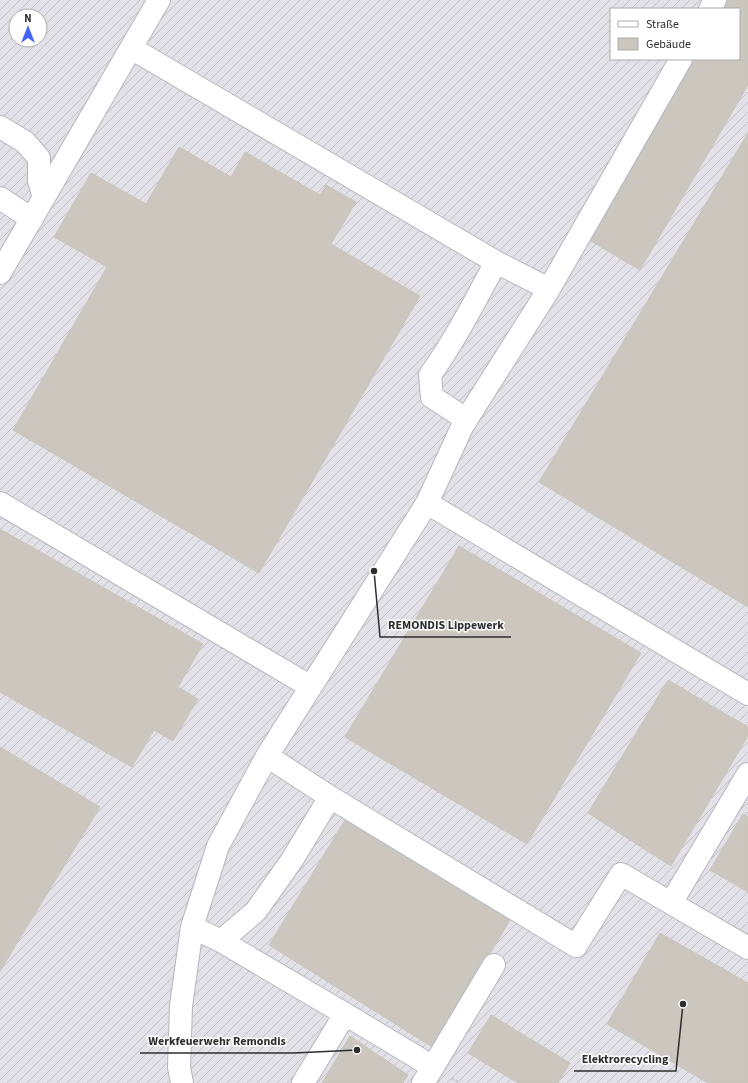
<svg xmlns="http://www.w3.org/2000/svg" width="748" height="1083" font-family="'Source Sans 3',sans-serif">
<style>
.industrial{fill:url(#industrial-furrows);fill-rule:evenodd}
.building{fill:#cbc7bf;stroke:#cbc5ba}
.lines{fill:none;stroke-linecap:round;stroke-linejoin:round}
.minor-casing{stroke:#b4b7c1;stroke-width:24}
.path{stroke:#c9c9c9;stroke-width:2.5;stroke-dasharray:3 2;stroke-linecap:butt}
.minor{stroke:#fff;stroke-width:22}
.leader{fill:none;stroke:#2e2e2e;stroke-width:1.5}
.callout-dot{fill:#2e2e2e;stroke:#fff;stroke-width:1.5}
.callout-label{font-size:12px;text-anchor:middle;font-weight:bold;fill:#2e2e2e;stroke:#fff;stroke-width:3;stroke-linejoin:round;paint-order:stroke}
</style>
<defs>
<pattern id="industrial-furrows" width="10" height="10" patternUnits="userSpaceOnUse"><rect width="10" height="10" fill="#e3e1e8"/><path d="M-1 1l2-2M0 10L10 0M9 11l2-2" fill="none" stroke="#c3c1c7"/></pattern>
</defs>
<rect width="100%" height="100%" fill="#efe9e1"/>
<path class="industrial" d="M0,0H748V1083H0ZM611,9H739V59H611ZM16,16H40V40H16Z"/>
<path class="building" d="M723,0H748V85L640,270L584,237L689,59H739V9H718Z
M748,133V607L539,482Z
M179,147L231,177L245,152L320,195L326,185L356,202L331,244L420,296L259,573L13,430L107,267L54,237L91,173L146,204Z
M0,529L203,644L178,687L198,699L173,741L154,730L132,767L0,692Z
M459,546L641,653L527,844L345,737Z
M668,680L748,727V736L671,866L588,813Z
M0,747L100,807L0,971Z
M743,814L748,817V892L710,870Z
M345,820L510,920L434,1048L269,945Z
M660,933L748,983V1083H708L607,1024Z
M491,1015L570,1063L558,1083H518L468,1053Z
M350,1036L408,1075L403,1083H322Z"/>
<g class="lines">
<defs>
<path id="minor" d="M159,0L131,48L496,262
M710,9L715,0
M0,127L25,142L39,158V181L44,198
M0,198L32,219
M0,273L131,48
M549,289L681,59
M0,503L311,687
M427,503L463,425L466,419L432,397L430,375C455,340 475,301 496,262L549,289L463,425
M267,756L330,797
M671,903L748,774
M192,927L221,941L345,1014
M221,941L256,911L292,860L330,797L576,946L621,874L748,948
M433,1067L494,965
M182,1083L179,1067L181,1006L192,927L218,846L267,756L427,503L748,694
M303,1083L345,1014L433,1067L423,1083"/>
</defs>
<use href="#minor" class="minor-casing"/>
<path class="path" d="M451,1078L460,1083"/>
<use href="#minor" class="minor"/>
</g>
<path class="leader" d="M374 571L380 637H511M357 1050L294 1053H140M683 1004L676 1071H574"/>
<g class="callout-dot">
<circle cx="374" cy="571" r="4"/>
<circle cx="357" cy="1050" r="4"/>
<circle cx="683" cy="1004" r="4"/>
</g>
<g class="callout-label">
<text x="446" y="629">REMONDIS Lippewerk</text>
<text x="217" y="1045">Werkfeuerwehr Remondis</text>
<text x="625" y="1063">Elektrorecycling</text>
</g>
<rect x="610" y="8" width="130" height="52" fill="#ffffff" stroke="#ababab"/>
<rect x="618" y="21" width="20" height="6" fill="#ffffff" stroke="#ababab"/>
<text x="646" y="28" font-size="12" fill="#2e2e2e">Straße</text>
<rect x="618" y="38" width="20" height="12" fill="#cbc7bf" stroke="#ababab"/>
<text x="646" y="48" font-size="12" fill="#2e2e2e">Gebäude</text>
<g transform="translate(28 28)"><circle r="19" fill="#ffffff" stroke="#ababab"/>
<path d="M0-3L7 15L0 10L-7 15Z" fill="#4264fb"/>
<text y="-6" font-size="11" font-weight="bold" text-anchor="middle" fill="#2e2e2e">N</text>
</g>
</svg>
